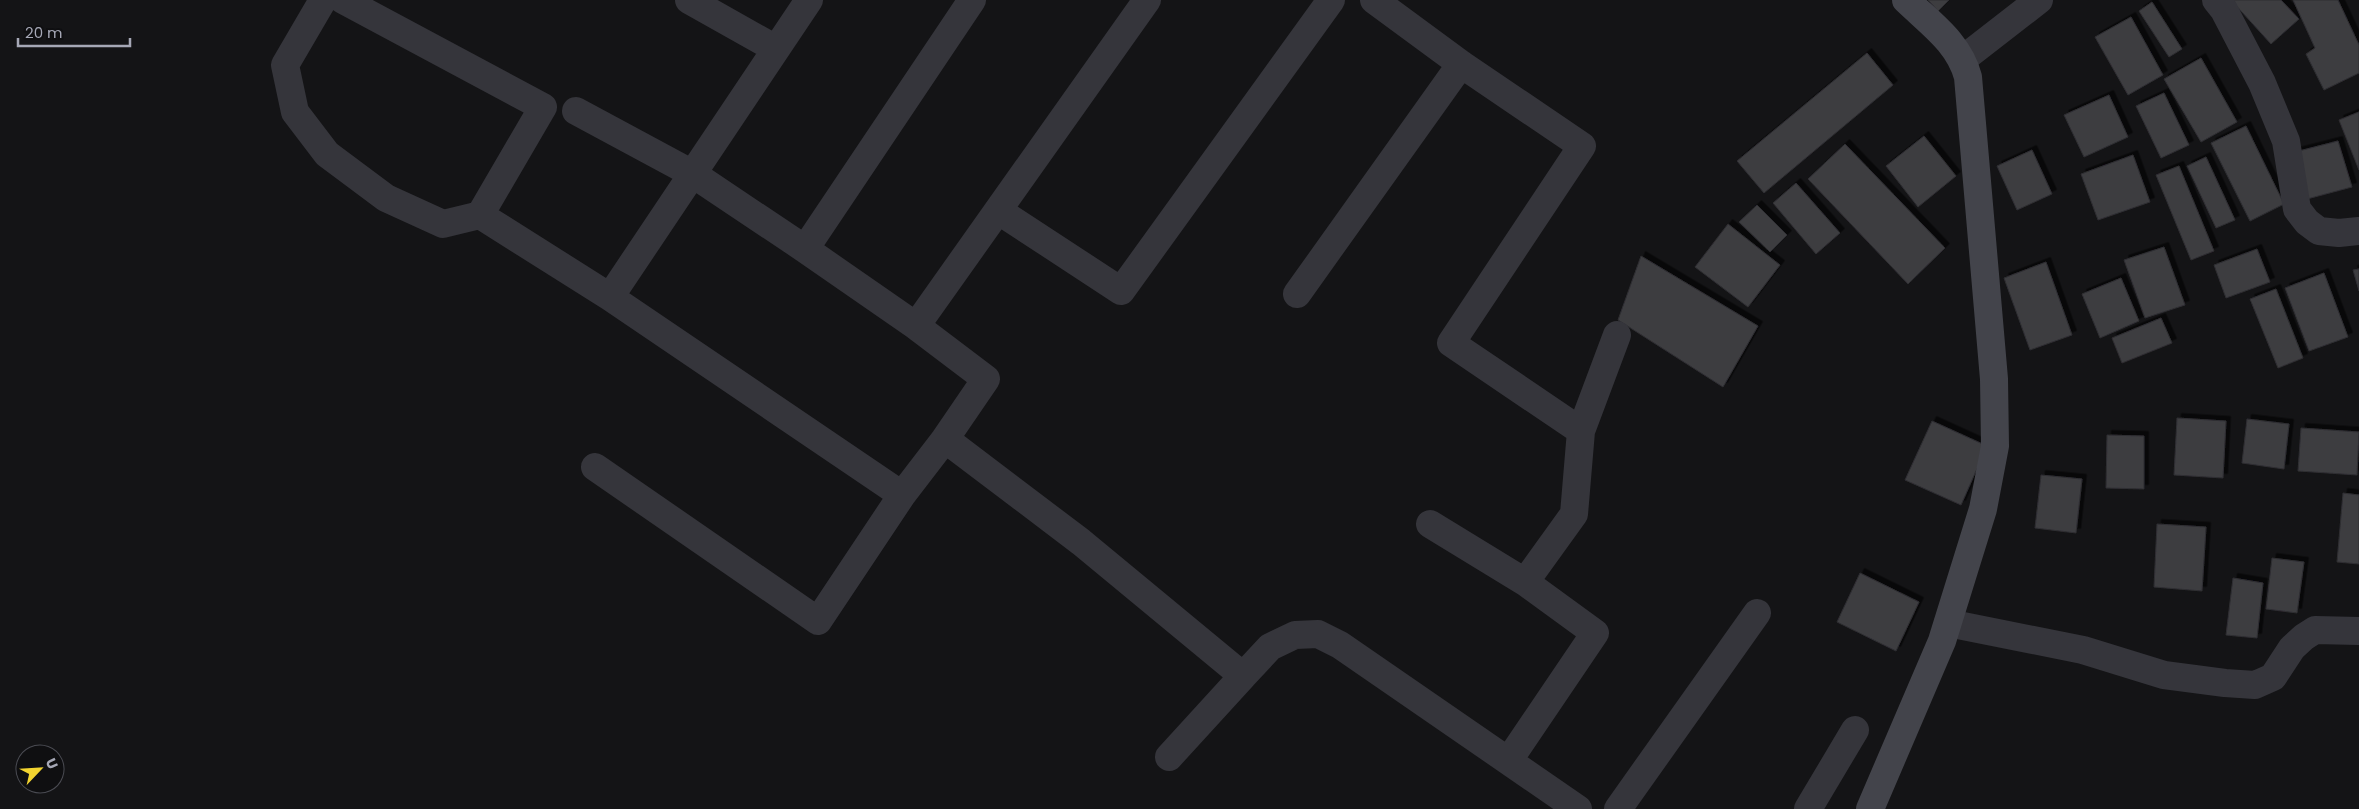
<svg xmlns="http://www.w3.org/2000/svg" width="2359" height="809" font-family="Poppins,sans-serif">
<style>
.building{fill:#3c3c40;stroke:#2f2e32;filter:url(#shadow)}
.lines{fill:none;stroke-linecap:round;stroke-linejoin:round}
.street{stroke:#35353b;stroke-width:28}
.secondary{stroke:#43444b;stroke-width:28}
</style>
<defs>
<filter id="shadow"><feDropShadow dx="4.5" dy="-4.5" stdDeviation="0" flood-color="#0009"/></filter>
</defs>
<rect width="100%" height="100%" fill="#141416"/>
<path class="building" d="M1928,0H1949L1938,11Z
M2231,0H2281L2299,19L2271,44Z
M2293,0H2338L2359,45V73L2324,90L2306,54L2315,48Z
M2152,2L2182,49L2169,57L2139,11Z
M2131,17L2163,75L2128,95L2095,37Z
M1867,53L1893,85L1764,193L1737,161Z
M2201,58L2237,122L2201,142L2164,79Z
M2164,93L2189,145L2161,158L2136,106Z
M2109,95L2128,137L2084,157L2064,115Z
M2359,112V170L2339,120Z
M2246,126L2284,204L2250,221L2211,143Z
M1924,136L1956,176L1918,207L1886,166Z
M2338,141L2352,187L2307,199L2295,152Z
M1845,144L1945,248L1908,284L1808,179Z
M2032,150L2052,194L2017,210L1997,166Z
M2133,155L2150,202L2098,220L2081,174Z
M2206,157L2235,220L2216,228L2187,166Z
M2179,166L2214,251L2191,260L2156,175Z
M1796,183L1840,233L1816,254L1773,203Z
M1757,205L1787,235L1770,252L1739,222Z
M1728,224L1780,265L1748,307L1695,267Z
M2164,247L2185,305L2145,318L2124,260Z
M2257,249L2270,282L2226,298L2214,265Z
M1641,256L1758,326L1723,387L1618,320Z
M2046,262L2072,335L2030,350L2004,278Z
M2359,269V291L2353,270Z
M2324,273L2348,337L2309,351L2285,288Z
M2121,278L2139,321L2100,338L2082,294Z
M2276,289L2303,358L2278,368L2250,299Z
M2161,318L2172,343L2122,363L2112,338Z
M2177,418L2226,421L2223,478L2174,475Z
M2247,419L2289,424L2284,469L2242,463Z
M1932,421L1987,446L1961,505L1905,480Z
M2301,428L2359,432L2357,475L2298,471Z
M2107,435L2144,436V489L2106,488Z
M2041,475L2082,479L2076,533L2035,528Z
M2343,493L2359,495V564L2337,562Z
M2157,524L2206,527L2202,591L2154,587Z
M2272,558L2304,562L2297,613L2266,609Z
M1860,573L1919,602L1896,651L1837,622Z
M2233,578L2263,583L2257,638L2226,635Z"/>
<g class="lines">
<path class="street" d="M323,0L285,65L295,112L327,154L386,198L443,224L480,215L543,107L343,0
M689,0L776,49
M809,0L610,297L902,495
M1374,0L1461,64L1582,146L1451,343L1581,431L1574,514L1525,582
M2216,0L2224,10L2262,83L2286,141L2297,209L2307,222L2319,231L2339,233L2359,231
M1963,59L2039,0
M576,111L693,174L805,249L916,326L986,379L945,439L1081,542L1243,676L1270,647L1295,635L1318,634L1340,645L1578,809
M999,211L1121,291L1331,0
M480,215L610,297
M805,249L972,0
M1297,294L1461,64
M916,326L1147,0
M1581,431L1617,335
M595,467L818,621L902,495L945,439
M1430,524L1525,582L1595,633L1509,760
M1948,623L2083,650L2164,675L2225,683L2255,685L2273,677L2292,648L2304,637L2315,630L2359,631
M1169,757L1243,676
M1618,809L1757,613
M1808,809L1855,730"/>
<path class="secondary" d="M1870,809L1942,641L1983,509L1995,446L1994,379L1968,77C1959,43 1931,24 1906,0"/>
</g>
<g transform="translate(40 769) rotate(65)"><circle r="24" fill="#0f0f11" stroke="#4b4c53"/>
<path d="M0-4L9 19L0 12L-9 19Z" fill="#f2d430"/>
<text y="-8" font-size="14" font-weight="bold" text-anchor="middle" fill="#a6a8b6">U</text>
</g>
<path d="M18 38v8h112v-8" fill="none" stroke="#a6a8b6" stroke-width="2.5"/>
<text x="25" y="38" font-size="15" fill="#a6a8b6" stroke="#0f0f11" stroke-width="4" paint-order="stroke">20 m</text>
</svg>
